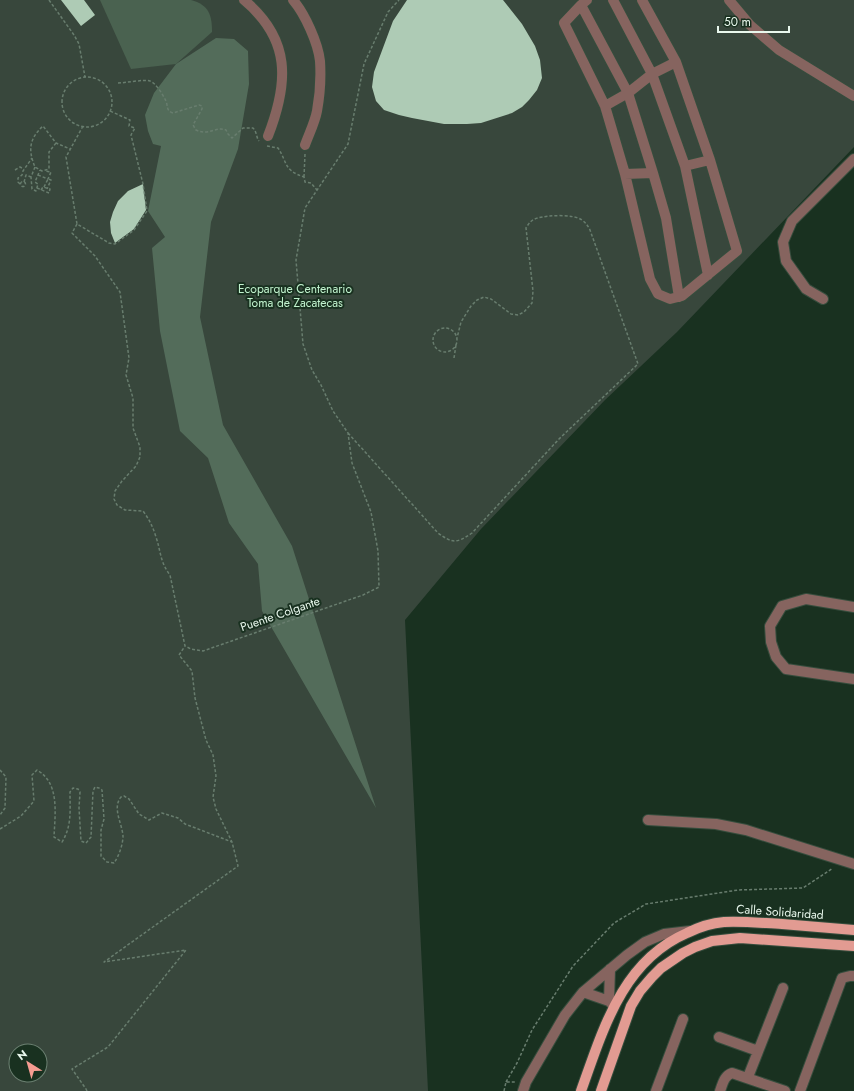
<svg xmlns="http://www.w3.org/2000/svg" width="854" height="1091" font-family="Jost,sans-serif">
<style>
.green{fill:#38473c;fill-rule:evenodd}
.forest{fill:#536c5a}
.water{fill:#4a6250}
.building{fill:#aecbb5}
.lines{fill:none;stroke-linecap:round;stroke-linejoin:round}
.minor-casing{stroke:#364d3d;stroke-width:12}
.major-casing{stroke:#364d3d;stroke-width:12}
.path{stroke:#687d6e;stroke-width:1.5;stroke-dasharray:3 2;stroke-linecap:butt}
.minor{stroke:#86645f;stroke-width:10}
.major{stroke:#e29b92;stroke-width:10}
.labels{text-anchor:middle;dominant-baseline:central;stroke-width:4;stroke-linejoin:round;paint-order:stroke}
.park-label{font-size:12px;fill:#c1f3ce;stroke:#193120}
.street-label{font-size:12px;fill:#e9f8ed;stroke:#193120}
</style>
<rect width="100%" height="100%" fill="#193120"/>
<path class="green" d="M0,0H854V147L677,332L605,400L481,529L405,620L428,1091H0ZM16,1051H40V1075H16Z"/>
<path class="forest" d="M216,38L234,39L248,51L249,84L238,149L211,222L200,317L223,425L292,546L376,808L262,611L258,564L229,523L208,458L180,431L160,331L152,248L165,237L148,211L161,146L153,144L148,131L145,115L154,93L176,64Z"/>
<path class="water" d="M100,0H191C209,5 212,15 212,32L176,64L131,69Z"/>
<path class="building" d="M61,0H84L95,15L81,26Z
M407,0H503L522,24L535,46L540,60L542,78L537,90L529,100L522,107L512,113L481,123L467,124H444L412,118L399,115L384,110L376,101L372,87L374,72L393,21Z
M143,184L146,210L134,229L115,243L111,233L110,222L113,212L118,201L128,191Z"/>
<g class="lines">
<defs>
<path id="minor" d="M244,0C291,39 289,82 268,136
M293,0C305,14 318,43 320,61C321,77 320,95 317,111C315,122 309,134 305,145
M587,0L581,5L564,23L605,106L625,174L650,279L658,294L670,299L682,296L737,251L710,160L676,62L642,0
M613,0L652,74L685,166L708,275
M729,0L750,25L779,50L854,96
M581,5L628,93L653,173L666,218L679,297
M605,106L628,93L652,74L676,62
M685,166L710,160
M625,174L653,173
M823,299L806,289L786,261L783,242L792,221L854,159
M854,607L806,599L782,606L770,626L771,642L776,657L786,669L854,679
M648,820L716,824L746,830L854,864
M583,992L609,1001L614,1006
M609,1001L610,969
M719,1037L758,1051
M748,1077L783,988
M523,1091L526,1082L565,1015L583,992L627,955L645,942L664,934L690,931
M656,1091L683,1019
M720,1091C723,1083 724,1076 732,1073L785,1091
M800,1091L842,978L850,976H854"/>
<path id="major" d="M581,1091C603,1030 622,961 687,933C699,927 711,923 724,922C743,921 762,923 782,924C806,926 830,928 854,930
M601,1091L631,1006L640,991L652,977L661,968L683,953L695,947L712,941L740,938L854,946"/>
</defs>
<use href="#minor" class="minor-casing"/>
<use href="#major" class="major-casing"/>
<path class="path" d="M49,0L74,35L79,44L85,77
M62 102a25 25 0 1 1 50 0a25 25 0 1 1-50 0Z
M118,83C126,83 144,79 150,81C156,83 163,95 166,101C168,106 166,111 173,113L199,105L202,106V109L193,125L196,130C209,136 216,126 226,130L228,134L232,138L243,128H253C257,132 256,137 259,141
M83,126L66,157L77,224L109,243L115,244L134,230L147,211L143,184L131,135L135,128L129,126L130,120L110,111
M56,143L49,152V169L42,171L35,167C28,150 29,139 43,126L56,143L70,149
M267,146L278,148C288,163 283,170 304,177L305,182L311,183L317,190
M35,167L31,177L32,189L36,191L38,184L35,182L40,170
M15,170L20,167L24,169
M38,175L48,179L51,172L45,171
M304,177L305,154
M20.5 184a2.5 2.5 0 1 1 5 0a2.5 2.5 0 1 1-5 0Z
M24,182L26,175L31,177
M20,184L18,182V178L22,175L23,171L32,158
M44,187L48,179L51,180L47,189
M37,188L49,193L50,189L43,187L41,190
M77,224L72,233L95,256L120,292L129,358L126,375L133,398V428L140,447V457L136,466L122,481L115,491L114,499L117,505L125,510L143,511C149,519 153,527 156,537C161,552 160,562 170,575L185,646L191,649L203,651L363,595L379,587L378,551L371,512L352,463L348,433L333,411L321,385L312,370L303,344L296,260L305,208L348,144L364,64L388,12L399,0
M433 340a12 12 0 1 1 24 0a12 12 0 1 1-24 0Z
M454,358L456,345
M348,433L438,533C452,543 456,544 472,533L559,439L638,364L590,230C588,226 586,223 582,220C574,214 548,215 538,218C532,219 529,223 526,228L533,291L532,303L524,312L518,315L511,314L491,299L484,297L477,300L471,306L461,322L457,338
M0,770L6,777L5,808L0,815
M0,829L21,816L34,801L32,775L37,770C60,783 55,814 54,837L62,842C72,826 70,810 70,792L73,788L78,789L80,792L79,808L81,841L86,843L91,837L93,791L95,787L99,788L102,790L104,819L101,830V856L107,862L114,863C119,856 123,844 123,836C122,823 112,808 121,797L124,796L129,799L139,814L149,820L162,813L178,818L185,824L232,842
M506,1082L517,1063L532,1030L573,966L614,923L646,904L738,890L803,888L833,868
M87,1091L86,1089L72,1069L108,1047L186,950L104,962L238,866L232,842L216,809L213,797L216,776L213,755L206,740L195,698L192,671L179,655L185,646
M504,1091L506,1082H515"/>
<use href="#minor" class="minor"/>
<use href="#major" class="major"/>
</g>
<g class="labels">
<g class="park-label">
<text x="295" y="289">Ecoparque Centenario<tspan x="295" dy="14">Toma de Zacatecas</tspan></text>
</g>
<g class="street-label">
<text transform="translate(280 614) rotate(-19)">Puente Colgante</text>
<text transform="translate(780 912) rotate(4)">Calle Solidaridad</text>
</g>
</g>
<g transform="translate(28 1063) rotate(323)"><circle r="19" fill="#193120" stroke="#6c8172"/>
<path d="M0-3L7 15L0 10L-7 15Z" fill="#f59c91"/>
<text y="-6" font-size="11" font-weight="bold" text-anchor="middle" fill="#e9f8ed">N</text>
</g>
<path d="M718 26v6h71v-6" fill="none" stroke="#e9f8ed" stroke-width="2"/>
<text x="724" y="26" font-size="12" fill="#e9f8ed" stroke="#193120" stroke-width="3" paint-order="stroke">50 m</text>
</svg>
